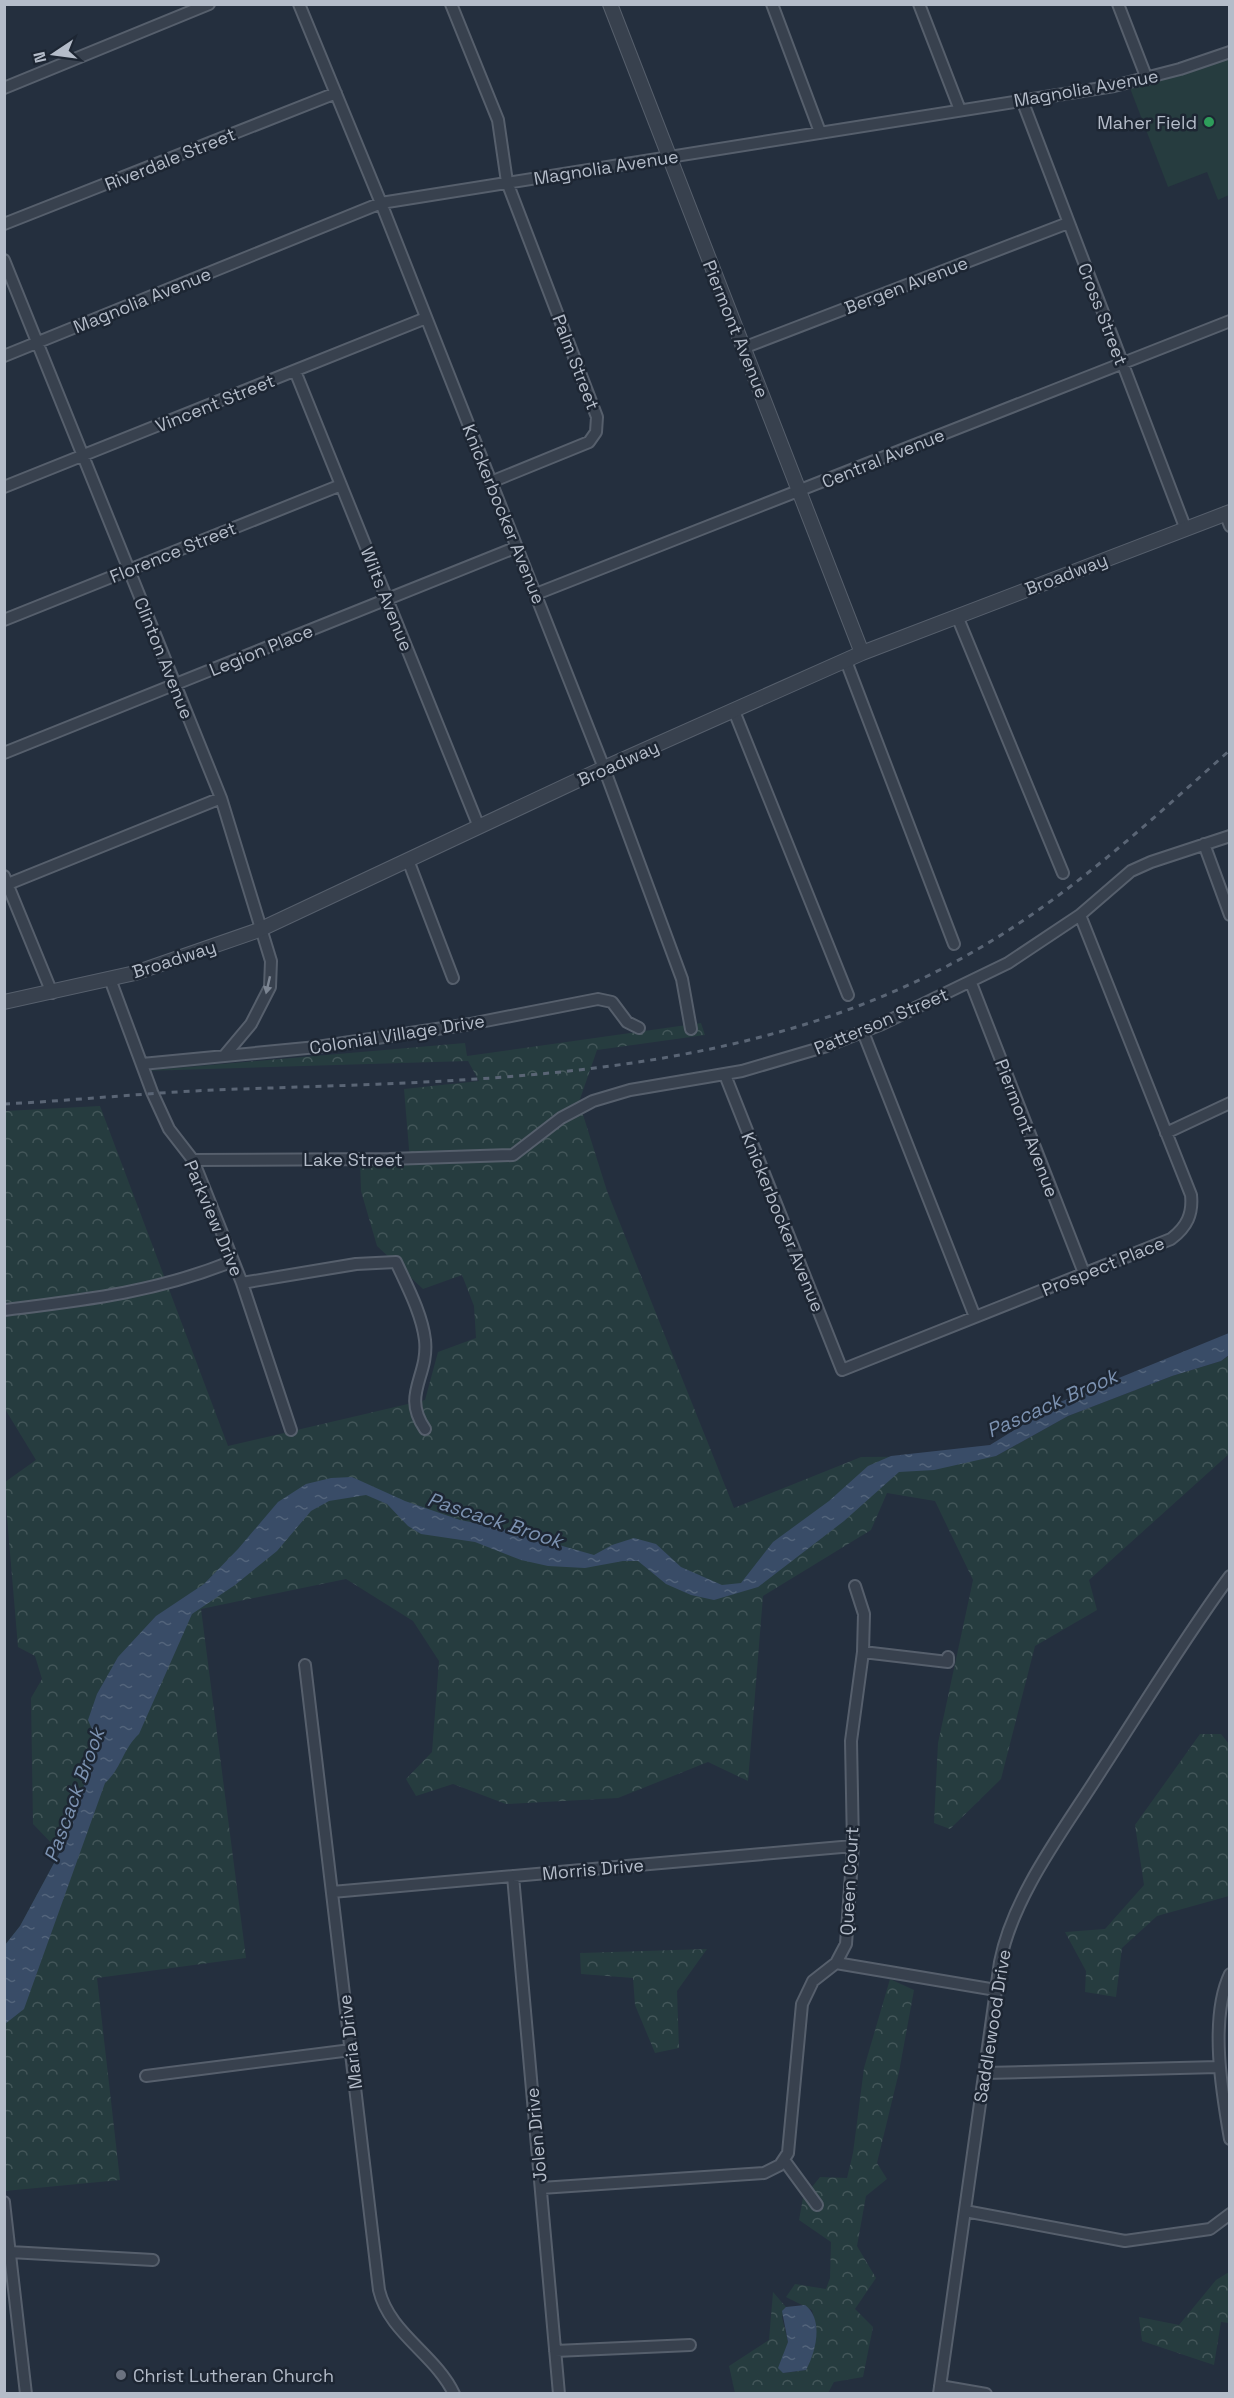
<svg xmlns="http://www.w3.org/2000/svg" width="1234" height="2398" font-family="'Space Grotesk',sans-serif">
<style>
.forest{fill:url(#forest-crowns)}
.garden{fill:#263c3f}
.water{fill:url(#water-ripples)}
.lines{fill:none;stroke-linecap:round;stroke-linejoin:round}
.minor-casing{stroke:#565f6c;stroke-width:14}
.tertiary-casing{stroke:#565f6c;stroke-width:16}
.minor{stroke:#38414e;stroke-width:10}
.tertiary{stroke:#38414e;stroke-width:14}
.rail{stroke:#5a6575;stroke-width:3;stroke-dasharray:6 6;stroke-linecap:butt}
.oneway{fill:#7c8592}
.leisure-dot{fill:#2e9e5b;stroke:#1d2633;stroke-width:2}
.worship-dot{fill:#6b7280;stroke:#1d2633;stroke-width:2}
.labels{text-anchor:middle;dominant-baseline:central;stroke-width:5;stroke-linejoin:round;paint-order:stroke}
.street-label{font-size:18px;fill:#b4bcc9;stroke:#1d2633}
.poi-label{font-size:18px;fill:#b4bcc9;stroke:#1d2633;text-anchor:end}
.water-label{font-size:20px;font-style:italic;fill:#7c92b1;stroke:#1d2633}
</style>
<defs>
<pattern id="forest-crowns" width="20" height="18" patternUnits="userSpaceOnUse" patternTransform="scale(1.5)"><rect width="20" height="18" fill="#263c3f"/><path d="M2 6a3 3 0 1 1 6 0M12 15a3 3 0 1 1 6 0" fill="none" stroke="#435659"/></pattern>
<pattern id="water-ripples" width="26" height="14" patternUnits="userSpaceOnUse" patternTransform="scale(1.5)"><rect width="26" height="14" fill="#394c67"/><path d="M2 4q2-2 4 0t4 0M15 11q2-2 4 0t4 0" fill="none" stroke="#53647b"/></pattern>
</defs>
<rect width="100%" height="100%" fill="#242f3e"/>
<path class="forest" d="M701,1023L705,1035L597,1050L579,1102L607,1191L734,1508L861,1457L996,1456L1068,1416L1172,1376L1221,1361L1230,1355L1229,1454L1089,1580L1097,1610L1035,1646L1001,1779L950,1829L934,1823L938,1743L973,1580L935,1501L887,1493L871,1530L763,1596L748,1781L708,1762L618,1798L506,1804L453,1784L416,1796L406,1779L432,1752L439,1661L413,1621L346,1579L201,1609L246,1958L97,1978L120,2180L5,2191V1945L20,1926L60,1852L33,1824L31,1698L42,1679L35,1656L18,1647L5,1494V1482L36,1460L5,1409V1111L100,1106L228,1446L425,1400L438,1352L476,1338L474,1306L462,1275L423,1289L377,1246L361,1191L360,1160L410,1161L404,1089L479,1081L468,1061L142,1071L465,1043L467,1056Z
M1200,1734H1221L1229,1744V1896L1157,1916L1122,1948L1116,1997L1085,1992L1086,1971L1065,1932L1105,1929L1144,1885L1135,1825Z
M707,1949L677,1991L679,2048L655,2053L635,2005L633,1978L581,1974L580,1953Z
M890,1979L914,1990L899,2072L877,2163L887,2179L866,2196L857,2246L876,2278L855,2309L873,2327L863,2377L834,2382L828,2393H735L729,2366L769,2340L773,2292L786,2307L782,2317L788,2342L784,2373L806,2370C814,2350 819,2332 812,2310L786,2297L795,2284L826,2289L830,2278L831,2242L799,2220L803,2198L820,2177L847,2178L853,2153L864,2068Z
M1229,2272V2323L1221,2322L1214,2365L1142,2341L1139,2317L1179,2325L1216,2280Z"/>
<path class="garden" d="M1229,52V195L1218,200L1207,172L1168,187L1128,83Z"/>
<path class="water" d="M1229,1333V1355L1221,1361L1172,1376L1068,1416L996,1456L934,1470L899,1472L844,1521L758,1587L714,1600L691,1595L666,1584L638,1561H623L585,1568L548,1566L521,1560L475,1542L421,1534L408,1526L387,1504L366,1495L329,1501L311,1511L277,1551L235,1585L192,1614L139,1734C122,1750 122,1768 105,1783L24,2009L5,2024V1945L20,1926L60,1852L87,1777L85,1760L94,1734L88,1720L97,1694L118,1657L156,1616L204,1584L238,1549L278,1502L306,1484L331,1478L352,1477L405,1501L460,1520L492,1526L594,1555L612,1545L634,1538L656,1544L681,1567L722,1585L741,1583L773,1542L829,1501L868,1466L891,1456L990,1445L1060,1402Z
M805,2305C824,2319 816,2352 806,2370L783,2373L778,2368L788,2342L782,2311L786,2307Z"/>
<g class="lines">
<defs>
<path id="minor" d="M299,4L381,203L604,768L682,979L691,1029
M451,4L498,120L507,182L597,417L596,432L589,442L491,482
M772,4L820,132
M919,4L960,110
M1118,4L1147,79
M4,88L209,4
M1022,100L1185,527
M4,224L336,93
M4,260L221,798L271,961L270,987L251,1024L225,1055
M743,348L1068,223
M4,356L381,203L1114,86L1180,69L1230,52
M295,371L479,827
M4,487L426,318
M1225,513L1230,526
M536,594L1230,321
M957,616L1063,873
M4,620L341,485
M846,661L954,944
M734,711L848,995
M4,753L517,547
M1204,844L1230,915
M408,860L453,978
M4,876L52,993
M8,884L221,798
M110,979L152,1092L169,1129L193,1160L242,1283L291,1430
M971,983L1084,1273
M863,1032L975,1317
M142,1064L317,1047L470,1024L598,999L612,1002L627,1022L639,1028
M725,1075L842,1370L1171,1239C1187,1227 1193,1214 1191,1195L1080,915
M1166,1133L1230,1103
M193,1160L389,1159L513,1155L561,1118L593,1101L630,1090L742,1071L827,1046L882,1024L1008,963L1080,915L1131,871L1151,862L1230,836
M242,1283L356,1264L396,1262C407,1286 422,1314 425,1340C429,1377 401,1394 425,1429
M4,1310C85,1300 157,1292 233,1261
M863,1652L948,1662V1657
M305,1665L379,2290C389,2333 436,2355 454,2394
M513,1876L559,2394
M332,1892L853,1846
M836,1963L996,1990
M1230,1974C1209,2018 1222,2093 1230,2139
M984,2073L1218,2067
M146,2076L351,2050
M784,2160L817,2205
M541,2188L764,2173L780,2165L788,2153L802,2004L813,1981L836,1963L846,1944L853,1846L851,1741L863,1652L864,1614L855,1586
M4,2202L26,2394
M965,2211L1125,2241L1210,2229L1230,2214
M10,2252L153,2260
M555,2351L690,2345
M940,2386L986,2394
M939,2394L1000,1962C1013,1896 1063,1831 1099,1774C1142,1708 1183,1640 1230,1576"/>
<path id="tertiary" d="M610,4L862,653
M4,1002L135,973L259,930L604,768L862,653L1230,512"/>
</defs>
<use href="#minor" class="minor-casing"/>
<use href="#tertiary" class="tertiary-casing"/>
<use href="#minor" class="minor"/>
<use href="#tertiary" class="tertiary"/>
<path class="rail" d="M4,1104C84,1100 163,1091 242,1089C489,1080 742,1080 964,957C1063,902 1146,825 1230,750"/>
</g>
<defs><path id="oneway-solid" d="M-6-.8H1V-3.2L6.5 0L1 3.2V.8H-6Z" transform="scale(1.5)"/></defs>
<use class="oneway" href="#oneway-solid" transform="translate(268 985) rotate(103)"/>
<circle class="leisure-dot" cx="1209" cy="122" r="6"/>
<circle class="worship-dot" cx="121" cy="2375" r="6"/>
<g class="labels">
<g class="street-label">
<text transform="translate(1086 88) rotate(-10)">Magnolia Avenue</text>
<text transform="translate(170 159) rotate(-22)">Riverdale Street</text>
<text transform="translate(606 167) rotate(-9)">Magnolia Avenue</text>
<text transform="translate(906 285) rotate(-21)">Bergen Avenue</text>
<text transform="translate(142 300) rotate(-22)">Magnolia Avenue</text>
<text transform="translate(1103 314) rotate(69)">Cross Street</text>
<text transform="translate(736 329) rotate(68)">Piermont Avenue</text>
<text transform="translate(576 362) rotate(69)">Palm Street</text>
<text transform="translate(215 403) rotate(-22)">Vincent Street</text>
<text transform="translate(883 458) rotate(-22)">Central Avenue</text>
<text transform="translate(504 514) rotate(68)">Knickerbocker Avenue</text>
<text transform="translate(173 552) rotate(-22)">Florence Street</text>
<text transform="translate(1066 574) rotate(-21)">Broadway</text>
<text transform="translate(387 599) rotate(68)">Wilts Avenue</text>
<text transform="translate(261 650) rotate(-22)">Legion Place</text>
<text transform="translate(164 658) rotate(68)">Clinton Avenue</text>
<text transform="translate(618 763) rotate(-24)">Broadway</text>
<text transform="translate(174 959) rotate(-18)">Broadway</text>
<text transform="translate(881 1021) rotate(-23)">Patterson Street</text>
<text transform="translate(397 1034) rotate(-9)">Colonial Village Drive</text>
<text transform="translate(1027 1128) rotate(69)">Piermont Avenue</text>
<text x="353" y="1159">Lake Street</text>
<text transform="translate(214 1218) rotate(67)">Parkview Drive</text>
<text transform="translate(783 1222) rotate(68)">Knickerbocker Avenue</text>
<text transform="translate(1103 1266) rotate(-22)">Prospect Place</text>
<text transform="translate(593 1869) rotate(-5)">Morris Drive</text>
<text transform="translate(849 1881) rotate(-87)">Queen Court</text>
<text transform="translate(992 2026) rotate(-81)">Saddlewood Drive</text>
<text transform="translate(350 2042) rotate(-97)">Maria Drive</text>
<text transform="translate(536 2135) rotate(-95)">Jolen Drive</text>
</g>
<g class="poi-label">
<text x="1197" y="122">Maher Field</text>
<text x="133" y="2375" text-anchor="start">Christ Lutheran Church</text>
</g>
<g class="water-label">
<text transform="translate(1052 1403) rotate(-24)">Pascack Brook</text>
<text transform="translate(495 1520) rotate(18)">Pascack Brook</text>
<text transform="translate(74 1795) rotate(-70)">Pascack Brook</text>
</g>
</g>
<rect width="1234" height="2398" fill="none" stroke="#b4bcc9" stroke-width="12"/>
<g transform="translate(54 54) rotate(257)" stroke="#1d2633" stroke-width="4.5" paint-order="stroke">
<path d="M0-4.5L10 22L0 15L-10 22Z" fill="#b4bcc9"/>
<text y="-9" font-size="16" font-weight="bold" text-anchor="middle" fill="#b4bcc9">N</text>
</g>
</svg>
